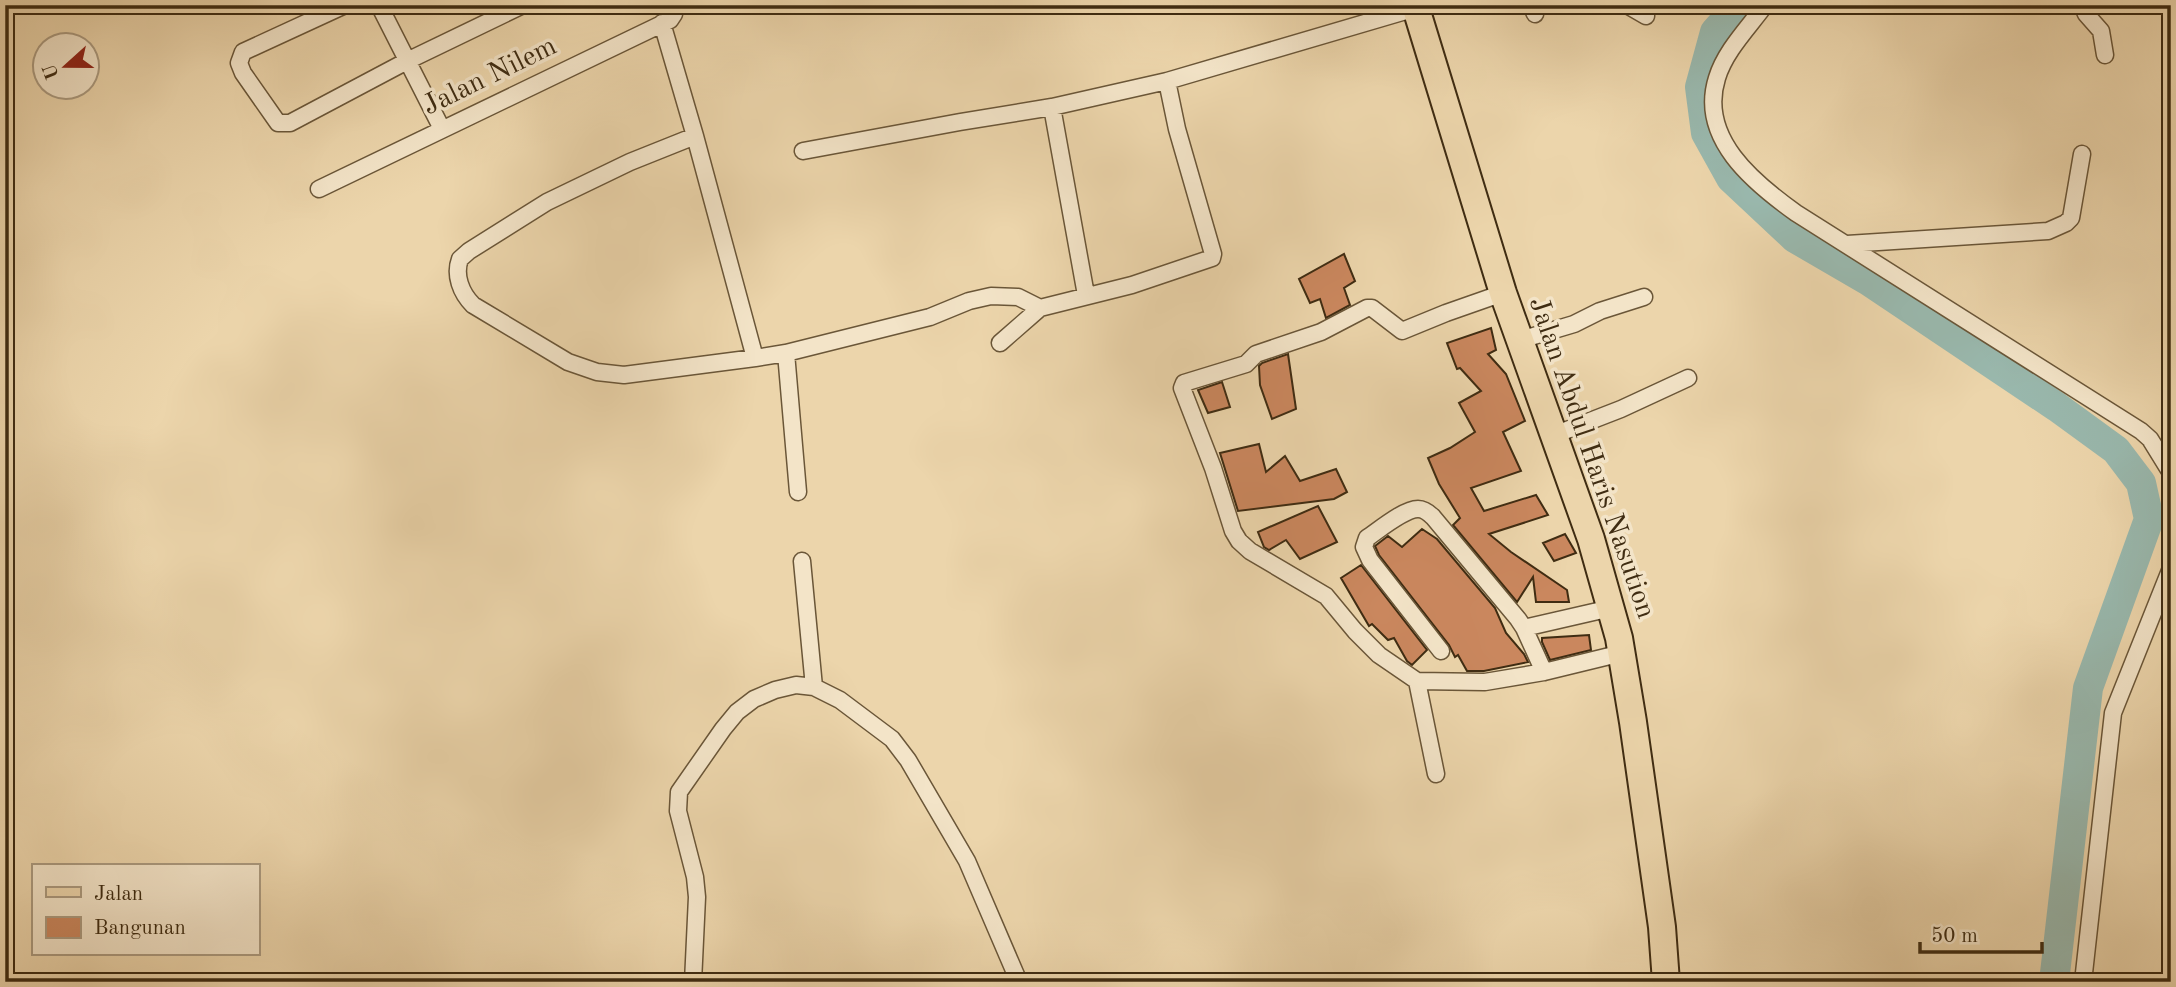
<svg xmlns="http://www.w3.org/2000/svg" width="2176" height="987" font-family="'Old Standard TT',serif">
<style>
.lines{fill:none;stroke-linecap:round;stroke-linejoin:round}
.river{stroke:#99b8ad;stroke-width:30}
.building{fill:#ca875e;stroke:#3f2c12;stroke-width:2}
.street-casing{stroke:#6a5638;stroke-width:19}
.primary-casing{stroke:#3f2c12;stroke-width:30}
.street{stroke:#f3e4c8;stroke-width:16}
.primary{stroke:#ecd5ab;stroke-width:26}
.labels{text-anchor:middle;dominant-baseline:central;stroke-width:7;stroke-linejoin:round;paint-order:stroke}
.street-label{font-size:28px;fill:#3f2c12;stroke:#f3e4c8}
</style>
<rect width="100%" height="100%" fill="#ecd5ab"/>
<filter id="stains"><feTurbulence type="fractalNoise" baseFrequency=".00286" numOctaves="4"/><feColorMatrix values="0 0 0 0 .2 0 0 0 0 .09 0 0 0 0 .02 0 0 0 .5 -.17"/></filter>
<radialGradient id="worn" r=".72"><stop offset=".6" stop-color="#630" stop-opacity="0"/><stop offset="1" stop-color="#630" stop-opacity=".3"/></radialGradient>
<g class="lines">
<path class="river" d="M1739,5L1715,32L1700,87L1706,133L1731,178L1795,238L1869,281L2057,407L2116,450L2141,483L2149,519L2088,688L2054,982"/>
</g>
<path class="building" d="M1344,254L1355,281L1344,288L1350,305L1326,318L1320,299L1310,303L1299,279Z
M1491,328L1496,350L1488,354L1506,374L1525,421L1503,432L1521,471L1471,488L1484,511L1536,495L1548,515L1489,534L1511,552L1567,590L1569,602H1536L1533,577L1517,602L1453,525L1460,518L1439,484L1428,458L1450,448L1475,432L1459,403L1481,391L1460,368L1457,369L1447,343Z
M1288,354L1296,409L1272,419L1260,385L1259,366L1262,363Z
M1222,382L1230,407L1208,413L1198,390Z
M1259,444L1266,472L1285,456L1300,481L1336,469L1347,492L1334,499L1238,511L1220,453Z
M1318,506L1337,542L1300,559L1286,540L1269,550L1264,547L1258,532Z
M1422,529L1437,539L1495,608L1506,633L1524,654L1528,662L1484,671H1467L1458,655L1455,657L1449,645L1379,555L1375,546L1388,536L1402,547Z
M1565,534L1576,553L1554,561L1543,543Z
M1361,565L1427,650L1412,665L1407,661L1394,638L1388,640L1372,624L1369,626L1341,578Z
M1589,635L1591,650L1550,660L1542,642V638Z"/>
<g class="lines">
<defs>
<path id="street" d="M345,5L243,52L239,63L243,73L278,123H290L407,61L523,5
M379,5L442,129
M1531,5L1535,14
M1627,5L1646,16
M1765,5C1749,27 1725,51 1717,78C1698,138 1754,183 1796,213L2141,431L2150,439L2171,473
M2082,5L2086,14L2101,31L2105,55
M662,23L695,136L755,358
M1052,107L1086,295
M695,136L630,162L547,202L469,251L460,259C454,275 461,293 473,305L568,362L597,372L624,375L755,358L786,353L798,492
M803,151L960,122L1052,107L1167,81
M319,189L670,20L674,14L675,5
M1847,244L2048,231L2066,223L2071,218L2082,154
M1503,293L1446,313L1402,331L1372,308H1367L1321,332L1256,354L1246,364L1184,383L1182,388L1213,468L1233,531L1239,541L1250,551L1326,596L1355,631L1379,655L1417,681L1485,682L1544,672L1622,653
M1520,340L1574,324L1600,311L1644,297
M1000,343L1040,308L1132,285L1212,258L1213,254L1177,129L1167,81L1416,8
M786,353L930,317L969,301L991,296L1018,297L1040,308
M1554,435L1621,409L1688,378
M802,561L814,687
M1524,628L1611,608
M1441,651L1370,560L1364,547L1367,538C1379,530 1404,509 1418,509C1424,509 1429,513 1433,517L1518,619L1524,628L1544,672
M1417,681L1436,774
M693,982L697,897L695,877L678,811L679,792L723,729L737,712L754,699L775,690L796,685L814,687L840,700L892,739L908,760L967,861L1019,982
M2083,982L2113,713L2171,568"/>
<path id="primary" d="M1415,5L1503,293L1591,539L1619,638L1633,722L1662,927L1666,982"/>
</defs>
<use href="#street" class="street-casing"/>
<use href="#primary" class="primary-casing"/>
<use href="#street" class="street"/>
<use href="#primary" class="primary"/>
</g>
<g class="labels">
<g class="street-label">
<text transform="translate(490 77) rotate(-26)">Jalan Nilem</text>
<text transform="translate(1591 458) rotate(71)">Jalan Abdul Haris Nasution</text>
</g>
</g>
<rect width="2176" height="987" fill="none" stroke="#ecd5ab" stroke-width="28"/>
<rect x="7" y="7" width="2162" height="973" fill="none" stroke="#3f2c12" stroke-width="3.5"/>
<rect x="14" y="14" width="2148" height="959" fill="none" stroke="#3f2c12" stroke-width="2"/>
<rect x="32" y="864" width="228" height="91" fill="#f3e4c8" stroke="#ab9a7f" stroke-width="2"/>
<rect x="46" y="887" width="35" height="10" fill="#ecd5ab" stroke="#ab9a7f" stroke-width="2"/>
<text x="94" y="900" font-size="21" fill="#3f2c12">Jalan</text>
<rect x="46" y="917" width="35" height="21" fill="#ca875e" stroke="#ab9a7f" stroke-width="2"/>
<text x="94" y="934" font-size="21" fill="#3f2c12">Bangunan</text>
<g transform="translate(66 66) rotate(249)"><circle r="33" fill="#f3e4c8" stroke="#ab9a7f" stroke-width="2"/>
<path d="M0-5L12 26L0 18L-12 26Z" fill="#8f2418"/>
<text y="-10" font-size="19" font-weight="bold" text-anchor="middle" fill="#3f2c12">U</text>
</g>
<path d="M1920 942v10h122v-10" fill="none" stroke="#3f2c12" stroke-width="3.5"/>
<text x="1931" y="942" font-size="21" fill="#3f2c12" stroke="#f3e4c8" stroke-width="5" paint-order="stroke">50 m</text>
<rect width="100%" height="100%" filter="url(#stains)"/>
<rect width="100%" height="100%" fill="url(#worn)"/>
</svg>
